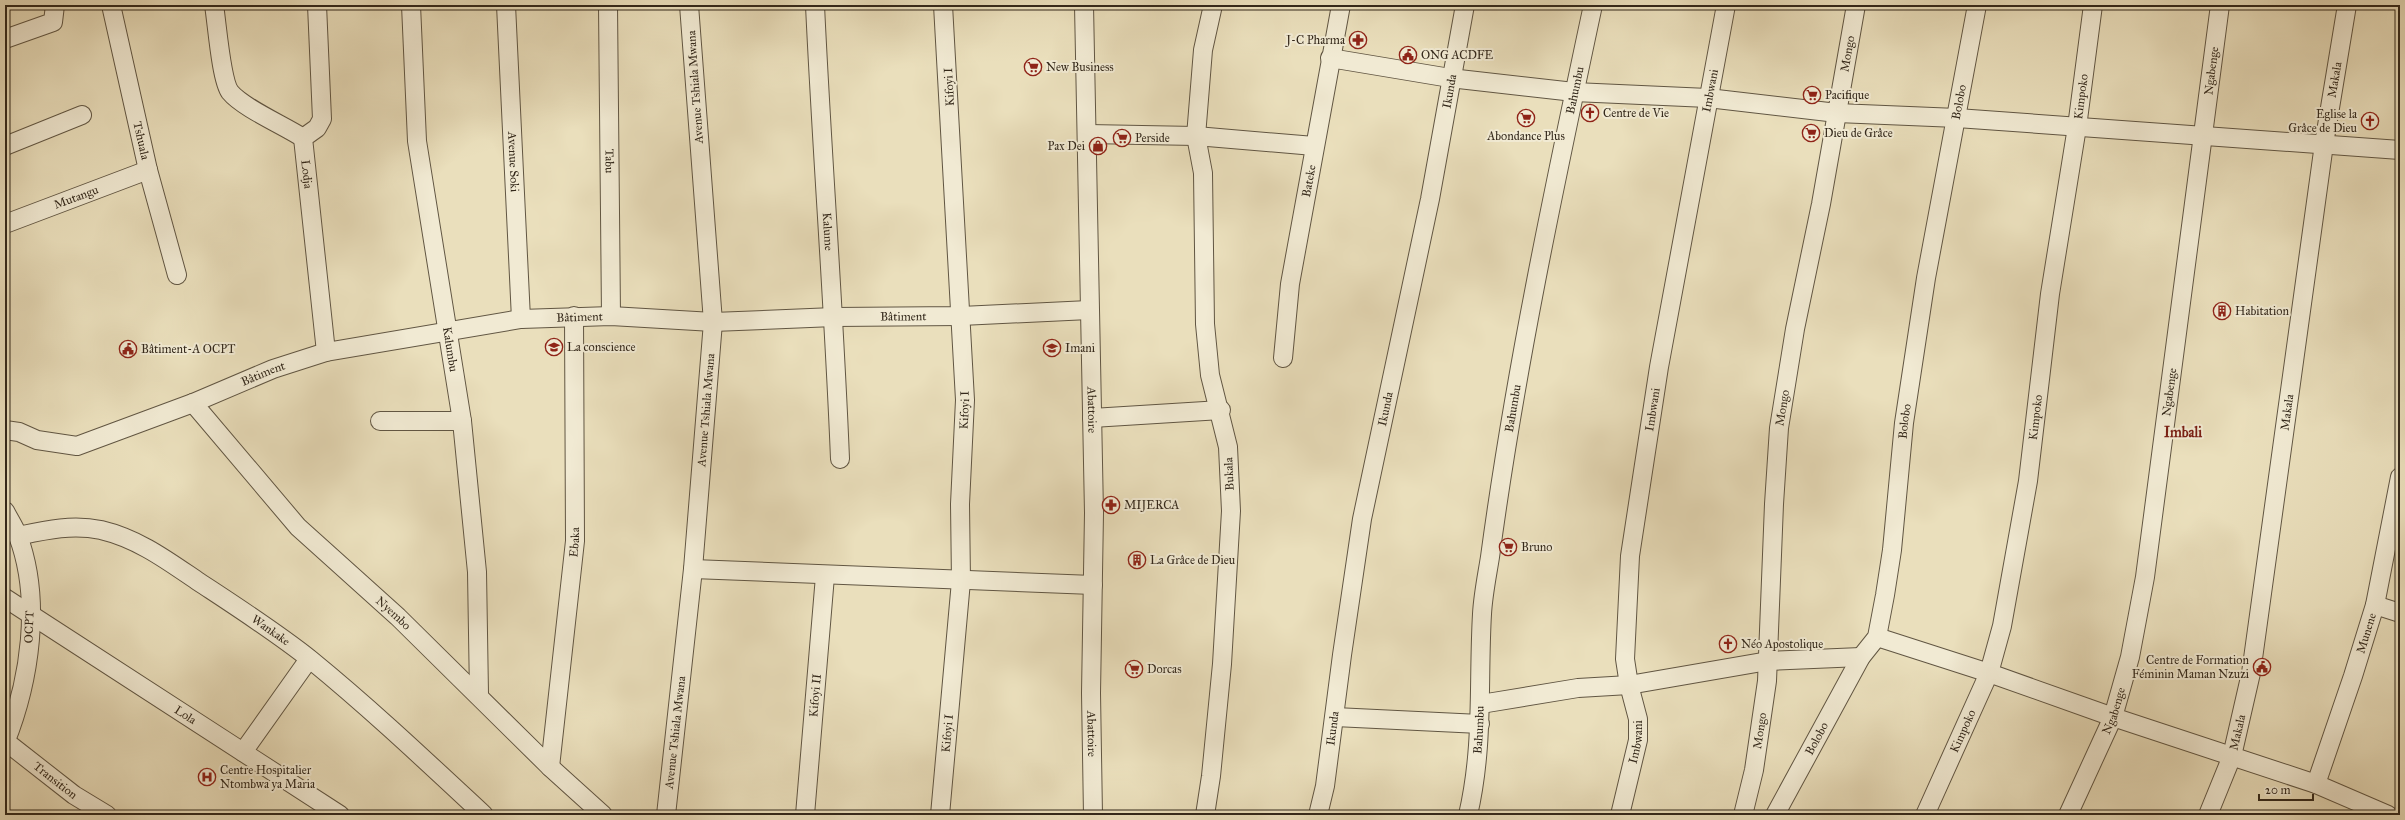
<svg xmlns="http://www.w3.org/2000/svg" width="2405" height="820" font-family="'IM FELL Great Primer',serif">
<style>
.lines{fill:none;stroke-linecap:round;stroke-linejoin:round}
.minor-casing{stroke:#615643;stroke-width:20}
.minor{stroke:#f1ead3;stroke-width:18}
.labels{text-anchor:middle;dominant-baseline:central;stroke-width:4;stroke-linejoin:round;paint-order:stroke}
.poi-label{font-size:12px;fill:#33281b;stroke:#f1ead3;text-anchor:start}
.street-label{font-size:12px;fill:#33281b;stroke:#f1ead3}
.quarter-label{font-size:14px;font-weight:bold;fill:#7a1f14;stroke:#f1ead3}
</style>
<rect width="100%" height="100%" fill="#eadfbc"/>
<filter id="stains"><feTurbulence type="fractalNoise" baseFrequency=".005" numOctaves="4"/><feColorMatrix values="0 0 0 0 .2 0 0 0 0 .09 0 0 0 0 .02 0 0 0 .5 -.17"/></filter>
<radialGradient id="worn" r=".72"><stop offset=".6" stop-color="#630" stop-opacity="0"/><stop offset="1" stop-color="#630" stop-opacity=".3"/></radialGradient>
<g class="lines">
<defs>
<g id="minor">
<path id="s1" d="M111,5L148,170L177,275"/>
<path d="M214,5C217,23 221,80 230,92C243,108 285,126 303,138"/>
<path id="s2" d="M317,5L322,119L317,128L303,138L326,352"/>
<path id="s3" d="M411,5L417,141L462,421L477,572L479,694"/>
<path id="s4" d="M506,5L521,319"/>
<path id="s5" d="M608,5L611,316"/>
<path id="s6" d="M815,5C822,156 834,307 840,459"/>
<path id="s7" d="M1084,5L1094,513L1091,693L1093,815"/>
<path d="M5,39L53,22L55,5"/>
<path d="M1330,58L1450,78L1574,92L1708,98L1837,113L1957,118L2400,150"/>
<path d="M1088,134L1196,136L1314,146"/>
<path d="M5,146L82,115"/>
<path id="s8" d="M5,224L148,170"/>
<path id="s9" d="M1283,358L1290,284L1341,5"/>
<path id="s10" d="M193,403L298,527L398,617L550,767L603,815"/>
<path d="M1092,418L1221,410"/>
<path d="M380,421H462"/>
<path id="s11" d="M5,430L19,432L37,440L77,446L193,403L273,369L326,352L521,319L611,316L713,322L834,317L961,316L1089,310"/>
<path d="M5,511C9,519 15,528 18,536C42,600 30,681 5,743"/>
<path id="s12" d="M18,536C46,530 72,524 101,530C139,539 168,561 199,582C237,607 276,632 311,660C371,709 427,762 484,815"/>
<path d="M693,569L1093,585"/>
<path id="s13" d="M5,598L340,815"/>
<path d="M2375,605L2400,613"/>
<path d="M1877,637L1989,673L2113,717L2316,784L2388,815"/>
<path d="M1481,704L1578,688L1629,685L1768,661L1861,657"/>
<path d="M1335,717L1480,724"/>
<path id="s14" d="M5,741L74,795L107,815"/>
<path d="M243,752L309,659"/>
<path id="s15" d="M550,767L575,541L574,316"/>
<path id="s16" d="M2316,784L2353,676L2375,605L2400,477"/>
<path id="s17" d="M666,815L693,569L713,322L689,5"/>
<path id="s18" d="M805,815L825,576"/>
<path id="s19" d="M940,815L961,581L960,504L965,400L943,5"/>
<path d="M1205,815L1211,776L1222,664L1231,511L1228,447L1210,375L1205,324L1203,173L1196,136L1203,50L1213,5"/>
<path id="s20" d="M1318,815L1325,786L1342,655L1362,519L1430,199L1465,5"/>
<path id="s21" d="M1468,815C1484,746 1478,683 1482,614C1483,595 1487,576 1490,557C1515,371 1554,188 1593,5"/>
<path id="s22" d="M1620,815L1638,740V719L1629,685L1625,659L1630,556L1659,367L1726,5"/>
<path id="s23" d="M1743,815L1754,770L1767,681L1774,504L1779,428L1795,329L1821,204L1856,5"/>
<path id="s24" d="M1775,815L1861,657L1877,637L1885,595L1892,550L1904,423L1926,278L1977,5"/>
<path id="s25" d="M1925,815L1989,673L2002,626L2028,481L2050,294L2077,127L2093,5"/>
<path id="s26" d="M2068,815L2113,717L2130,657L2145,577L2220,5"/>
<path id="s27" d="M2208,815L2232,756L2251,673L2324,144L2347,5"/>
</g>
</defs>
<use href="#minor" class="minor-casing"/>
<use href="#minor" class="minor"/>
</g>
<defs>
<symbol id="pharmacy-ring" viewBox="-11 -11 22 22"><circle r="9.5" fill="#f1ead3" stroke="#8f2418" stroke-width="1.5"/><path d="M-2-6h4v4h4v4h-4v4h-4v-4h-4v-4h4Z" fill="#8f2418"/></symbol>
<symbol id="civic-ring" viewBox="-11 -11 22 22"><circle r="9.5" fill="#f1ead3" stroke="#8f2418" stroke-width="1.5"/><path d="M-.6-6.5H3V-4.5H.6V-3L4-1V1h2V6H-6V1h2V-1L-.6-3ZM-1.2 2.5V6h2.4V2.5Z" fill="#8f2418"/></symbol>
<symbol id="supermarket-ring" viewBox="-11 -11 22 22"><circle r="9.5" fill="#f1ead3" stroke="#8f2418" stroke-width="1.5"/><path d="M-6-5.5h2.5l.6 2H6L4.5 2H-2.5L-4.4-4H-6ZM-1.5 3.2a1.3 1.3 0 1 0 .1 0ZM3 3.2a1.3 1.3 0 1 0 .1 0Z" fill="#8f2418"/></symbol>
<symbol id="church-ring" viewBox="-11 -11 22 22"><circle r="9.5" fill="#f1ead3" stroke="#8f2418" stroke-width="1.5"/><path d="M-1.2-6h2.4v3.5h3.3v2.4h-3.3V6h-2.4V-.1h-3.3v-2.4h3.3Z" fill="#8f2418"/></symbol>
<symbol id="shop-ring" viewBox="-11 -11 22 22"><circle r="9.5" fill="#f1ead3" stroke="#8f2418" stroke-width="1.5"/><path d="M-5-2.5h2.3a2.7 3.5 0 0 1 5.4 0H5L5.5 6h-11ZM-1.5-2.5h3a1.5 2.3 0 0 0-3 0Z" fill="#8f2418"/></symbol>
<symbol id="building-ring" viewBox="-11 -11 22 22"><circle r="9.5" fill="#f1ead3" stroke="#8f2418" stroke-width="1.5"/><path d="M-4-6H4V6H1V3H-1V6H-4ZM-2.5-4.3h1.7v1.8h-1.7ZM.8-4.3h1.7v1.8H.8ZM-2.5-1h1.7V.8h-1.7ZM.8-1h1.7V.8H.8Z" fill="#8f2418"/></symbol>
<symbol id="school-ring" viewBox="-11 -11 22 22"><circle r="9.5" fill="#f1ead3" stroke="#8f2418" stroke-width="1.5"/><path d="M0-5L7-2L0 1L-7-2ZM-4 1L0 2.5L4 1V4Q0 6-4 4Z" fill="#8f2418"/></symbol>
<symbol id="hospital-ring" viewBox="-11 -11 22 22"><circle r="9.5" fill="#f1ead3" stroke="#8f2418" stroke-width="1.5"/><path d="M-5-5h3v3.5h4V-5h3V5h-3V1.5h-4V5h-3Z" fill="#8f2418"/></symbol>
</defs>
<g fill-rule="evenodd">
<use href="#pharmacy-ring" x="1348" y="30" width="20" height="20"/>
<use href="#civic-ring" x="1398" y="45" width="20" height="20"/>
<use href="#supermarket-ring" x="1023" y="57" width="20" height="20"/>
<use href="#supermarket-ring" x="1802" y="85" width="20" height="20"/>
<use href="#church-ring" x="1580" y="103" width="20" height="20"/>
<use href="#supermarket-ring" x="1516" y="108" width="20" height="20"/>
<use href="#church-ring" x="2360" y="111" width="20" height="20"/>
<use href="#supermarket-ring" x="1801" y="123" width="20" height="20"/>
<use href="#supermarket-ring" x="1112" y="128" width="20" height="20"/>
<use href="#shop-ring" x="1088" y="136" width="20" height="20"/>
<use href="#building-ring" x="2212" y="301" width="20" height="20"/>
<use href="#school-ring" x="544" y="337" width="20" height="20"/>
<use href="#school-ring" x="1042" y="338" width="20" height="20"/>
<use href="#civic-ring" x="118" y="339" width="20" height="20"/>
<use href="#pharmacy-ring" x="1101" y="495" width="20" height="20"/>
<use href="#supermarket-ring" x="1498" y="537" width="20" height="20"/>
<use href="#building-ring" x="1127" y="550" width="20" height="20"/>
<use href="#church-ring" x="1718" y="634" width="20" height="20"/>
<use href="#civic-ring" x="2252" y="657" width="20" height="20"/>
<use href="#supermarket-ring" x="1124" y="659" width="20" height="20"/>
<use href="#hospital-ring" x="197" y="767" width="20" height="20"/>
</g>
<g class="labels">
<g class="poi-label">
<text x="1345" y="40" text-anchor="end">J-C Pharma</text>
<text x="1421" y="55">ONG ACDFE</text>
<text x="1046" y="67">New Business</text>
<text x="1825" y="95">Pacifique</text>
<text x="1603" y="113">Centre de Vie</text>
<text x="2357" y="114" text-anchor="end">Eglise la<tspan x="2357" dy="14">Grâce de Dieu</tspan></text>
<text x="1824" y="133">Dieu de Grâce</text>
<text x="1526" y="136" text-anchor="middle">Abondance Plus</text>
<text x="1135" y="138">Perside</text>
<text x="1085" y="146" text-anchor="end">Pax Dei</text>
<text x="2235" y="311">Habitation</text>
<text x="567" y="347">La conscience</text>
<text x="1065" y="348">Imani</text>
<text x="141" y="349">Bâtiment-A OCPT</text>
<text x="1124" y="505">MIJERCA</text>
<text x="1521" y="547">Bruno</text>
<text x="1150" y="560">La Grâce de Dieu</text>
<text x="1741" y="644">Néo Apostolique</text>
<text x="2249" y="660" text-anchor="end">Centre de Formation<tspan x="2249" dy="14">Féminin Maman Nzuzi</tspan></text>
<text x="1147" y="669">Dorcas</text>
<text x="220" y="770">Centre Hospitalier<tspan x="220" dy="14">Ntombwa ya Maria</tspan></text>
</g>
<g class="street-label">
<text stroke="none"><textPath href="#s23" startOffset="770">Mongo</textPath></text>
<text stroke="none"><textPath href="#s26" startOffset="762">Ngabenge</textPath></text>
<text stroke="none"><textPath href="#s27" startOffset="748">Makala</textPath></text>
<text transform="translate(695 87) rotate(-94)">Avenue Tshiala Mwana</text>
<text transform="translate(949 87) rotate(-93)">Kifoyi I</text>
<text stroke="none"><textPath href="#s21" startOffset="734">Bahumbu</textPath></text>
<text stroke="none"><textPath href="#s20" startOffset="736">Ikunda</textPath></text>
<text stroke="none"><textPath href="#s22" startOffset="735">Imbwani</textPath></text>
<text stroke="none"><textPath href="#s25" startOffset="740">Kimpoko</textPath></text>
<text stroke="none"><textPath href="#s24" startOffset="747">Bolobo</textPath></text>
<text stroke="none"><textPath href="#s1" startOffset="139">Tshuala</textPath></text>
<text stroke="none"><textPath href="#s5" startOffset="156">Tabu</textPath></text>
<text stroke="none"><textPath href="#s4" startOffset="157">Avenue Soki</textPath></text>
<text stroke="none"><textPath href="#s2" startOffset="178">Lodja</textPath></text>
<text stroke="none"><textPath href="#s9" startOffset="179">Bateke</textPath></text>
<text stroke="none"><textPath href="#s8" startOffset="76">Mutangu</textPath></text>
<text stroke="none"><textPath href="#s6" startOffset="227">Kalume</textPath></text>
<text stroke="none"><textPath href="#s11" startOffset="597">Bâtiment</textPath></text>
<text stroke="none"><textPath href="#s11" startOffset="921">Bâtiment</textPath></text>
<text stroke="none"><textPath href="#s3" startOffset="347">Kalumbu</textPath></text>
<text stroke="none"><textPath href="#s11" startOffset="274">Bâtiment</textPath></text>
<text stroke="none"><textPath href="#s26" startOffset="438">Ngabenge</textPath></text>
<text stroke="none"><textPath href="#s21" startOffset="410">Bahumbu</textPath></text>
<text stroke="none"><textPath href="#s23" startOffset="410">Mongo</textPath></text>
<text stroke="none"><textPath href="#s20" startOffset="412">Ikunda</textPath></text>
<text stroke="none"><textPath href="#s22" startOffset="411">Imbwani</textPath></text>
<text stroke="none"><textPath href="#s17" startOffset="407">Avenue Tshiala Mwana</textPath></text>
<text stroke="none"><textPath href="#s19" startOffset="406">Kifoyi I</textPath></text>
<text stroke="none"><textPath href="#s7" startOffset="405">Abattoire</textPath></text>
<text stroke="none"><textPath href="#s27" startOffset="412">Makala</textPath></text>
<text stroke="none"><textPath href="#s25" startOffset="416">Kimpoko</textPath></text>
<text stroke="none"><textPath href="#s24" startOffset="423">Bolobo</textPath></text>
<text transform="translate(1229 474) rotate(-93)">Bukala</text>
<text stroke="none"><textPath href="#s15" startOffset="226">Ebaka</textPath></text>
<text stroke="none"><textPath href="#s10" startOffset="291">Nyembo</textPath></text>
<text transform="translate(29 627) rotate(-88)">OCPT</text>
<text stroke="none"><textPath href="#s12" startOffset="282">Wankake</textPath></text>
<text stroke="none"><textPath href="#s16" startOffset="159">Munene</textPath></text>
<text stroke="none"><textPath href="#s18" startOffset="120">Kifoyi II</textPath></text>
<text stroke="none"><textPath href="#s26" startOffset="114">Ngabenge</textPath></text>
<text stroke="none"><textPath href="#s13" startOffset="215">Lola</textPath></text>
<text stroke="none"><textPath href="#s20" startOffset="88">Ikunda</textPath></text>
<text stroke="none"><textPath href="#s21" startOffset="86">Bahumbu</textPath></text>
<text stroke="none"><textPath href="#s23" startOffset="86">Mongo</textPath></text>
<text stroke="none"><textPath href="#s25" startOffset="92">Kimpoko</textPath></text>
<text stroke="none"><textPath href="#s17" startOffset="83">Avenue Tshiala Mwana</textPath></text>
<text stroke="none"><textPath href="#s27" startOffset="88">Makala</textPath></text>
<text stroke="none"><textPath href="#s19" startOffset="82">Kifoyi I</textPath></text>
<text stroke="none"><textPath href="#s7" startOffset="729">Abattoire</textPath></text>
<text stroke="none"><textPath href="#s24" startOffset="87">Bolobo</textPath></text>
<text stroke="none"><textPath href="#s22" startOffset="75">Imbwani</textPath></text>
<text stroke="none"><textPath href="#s14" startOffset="64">Transition</textPath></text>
</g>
<g class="quarter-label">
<text x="2183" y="432">Imbali</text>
</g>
</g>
<rect width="2405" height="820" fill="none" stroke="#eadfbc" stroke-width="20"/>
<rect x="6" y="6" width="2393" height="808" fill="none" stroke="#33281b" stroke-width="2"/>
<rect x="10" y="10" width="2385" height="800" fill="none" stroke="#33281b"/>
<path d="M2259 794v6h54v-6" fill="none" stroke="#33281b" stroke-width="2"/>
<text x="2265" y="794" font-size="12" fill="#33281b" stroke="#f1ead3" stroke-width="3" paint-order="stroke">20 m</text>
<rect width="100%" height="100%" filter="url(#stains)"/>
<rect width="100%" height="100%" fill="url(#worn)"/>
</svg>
